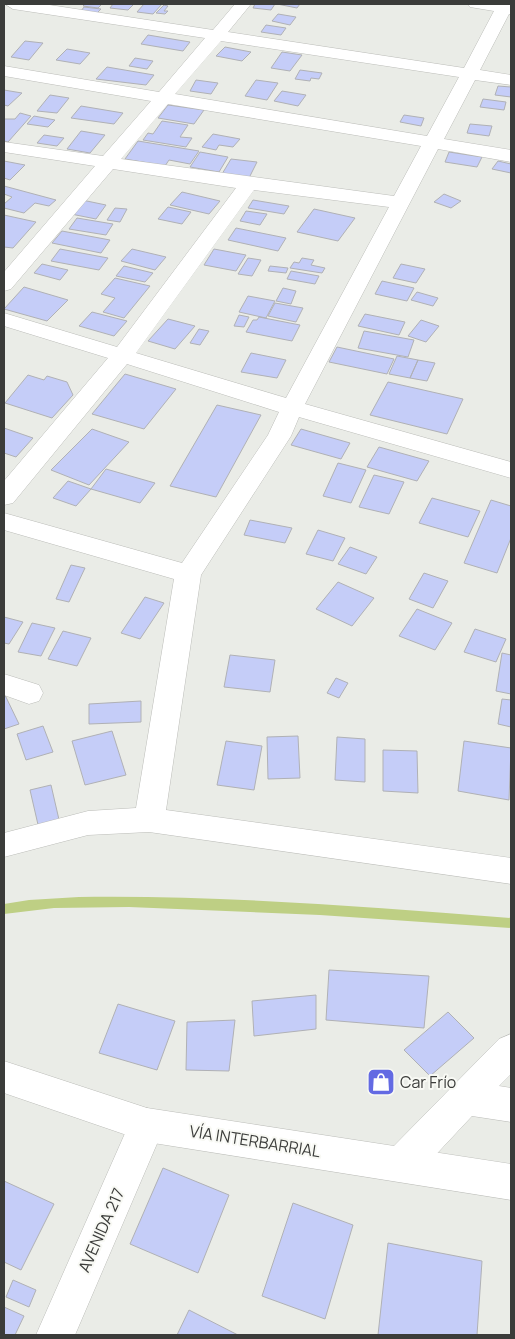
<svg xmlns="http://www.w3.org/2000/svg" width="515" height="1339" font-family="Manrope,sans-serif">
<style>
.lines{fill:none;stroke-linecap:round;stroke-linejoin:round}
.stream{fill:#becf84;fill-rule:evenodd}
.building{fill:#c5cdf8;stroke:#b0b1b5}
.minor-casing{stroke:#bcbdb9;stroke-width:1}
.major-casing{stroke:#bcbdb9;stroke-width:1}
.minor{fill:#fff;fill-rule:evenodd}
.major{fill:#fff;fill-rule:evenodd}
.labels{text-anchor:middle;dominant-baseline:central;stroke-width:4;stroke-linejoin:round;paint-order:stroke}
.near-poi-label{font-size:16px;fill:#3b3c3a;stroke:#f8f9f4;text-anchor:start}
.near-street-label{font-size:16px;fill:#3b3c3a;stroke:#f8f9f4}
</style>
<rect width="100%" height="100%" fill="#eaece7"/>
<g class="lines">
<path class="stream" d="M79,897C223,895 367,907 511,918V928L320,915L129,907L54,908L4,914V904L29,900Z"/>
</g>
<path class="building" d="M85,4H102L98,8L83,6Z
M113,4H134L128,10L110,8Z
M144,4H162L153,14L137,12Z
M255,4H275L271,10L253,8Z
M277,4H300L297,8Z
M164,5L168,6L164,11H168L165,14L156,13Z
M84,7L101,9L97,13L81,11Z
M278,14L296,17L290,25L272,21Z
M266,25L286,28L281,35L261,32Z
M148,35L190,42L183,51L141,44Z
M25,41L43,43L29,60L11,57Z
M225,47L251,52L242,61L216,56Z
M67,49L90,53L80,64L56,60Z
M282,52L302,55L290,71L271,68Z
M135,58L153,61L147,69L129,66Z
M107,67L154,75L146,85L96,79Z
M300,70L322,73L319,79L311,78L310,81L295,79Z
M196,80L218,83L211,94L190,91Z
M256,80L278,83L267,100L245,96Z
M498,86L511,87V97L495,95Z
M4,90L22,93L8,106L4,105Z
M282,91L306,95L298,106L274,101Z
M50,95L69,98L57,113L37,111Z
M483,99L506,102L504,110L480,107Z
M168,105L204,110L194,124L158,118Z
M81,106L123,113L114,124L71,118Z
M20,113L31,116L8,142L4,141V119H15Z
M404,115L424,118L421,126L400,122Z
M34,116L55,120L48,127L27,124Z
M162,121L188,125L180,137L192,138L186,147L143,140L148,133L153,134Z
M470,124L492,126L489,136L467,133Z
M81,131L105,135L90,153L67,149Z
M213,134L240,139L233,147L219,145L216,150L202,147Z
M44,135L64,138L57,146L37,143Z
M138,141L199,151L190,164L169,160L165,166L125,159Z
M200,152L228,157L219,172L190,167Z
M449,152L482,157L477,167L445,162Z
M231,159L257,162L249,178L222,174Z
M4,161L25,165L10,180L4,178Z
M498,161L511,164V173L492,169Z
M4,186L56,200L49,206L35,203L24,213L4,208V204L12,197L4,194Z
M182,192L220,201L209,214L170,205Z
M444,194L461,201L451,208L434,202Z
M82,200L106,205L96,219L71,214Z
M253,200L289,206L284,214L248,208Z
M168,207L191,212L182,224L158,219Z
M115,208L127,209L120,222L107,220Z
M314,209L355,218L338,241L297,232Z
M246,211L267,214L260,225L240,221Z
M4,215L36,222L13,248L4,247Z
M77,218L113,224L106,235L69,229Z
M236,228L286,238L278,251L228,240Z
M62,231L110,240L101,253L52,243Z
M60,249L108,258L99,270L51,261Z
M132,249L166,257L155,270L121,261Z
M214,249L246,255L236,271L204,265Z
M248,258L261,260L252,276L238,274Z
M302,258L314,260L311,265L325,268L322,273L290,268L294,262L299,263Z
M42,264L68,270L60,280L34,273Z
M401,264L425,269L416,283L393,278Z
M124,266L153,273L145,282L116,276Z
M270,266L288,268L286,273L268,271Z
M291,271L319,276L315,284L287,279Z
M115,278L150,286L124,318L103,312L115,298L101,294Z
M382,281L414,288L407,301L375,294Z
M24,287L68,300L47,321L4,309Z
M283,288L296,291L291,304L276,301Z
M417,292L438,298L433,306L411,300Z
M248,296L275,301L266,318L239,312Z
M275,303L303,308L296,322L268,316Z
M92,312L127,321L114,336L79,326Z
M365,314L405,322L399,335L358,326Z
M239,315L249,317L244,327L234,326Z
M259,317L300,325L292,341L246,332L253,320H257Z
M168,319L195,326L175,349L148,341Z
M421,320L439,326L426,342L408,336Z
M199,329L209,331L200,345L190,343Z
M364,331L414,340L408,357L358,348Z
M337,347L394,359L387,374L329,362Z
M251,353L286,360L277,378L241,372Z
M397,356L418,360L410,378L389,374Z
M418,360L435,363L427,381L410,378Z
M125,374L176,389L144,429L92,414Z
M28,375L44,380L47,376L67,382L73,395L52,418L5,403Z
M388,382L463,399L447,434L370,415Z
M217,405L261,415L216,497L170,486Z
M4,428L33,438L16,457L4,453Z
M92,429L129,442L89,485L51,470Z
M301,429L350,443L341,459L291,445Z
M379,447L429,461L417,481L367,467Z
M338,463L366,470L351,503L323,496Z
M106,469L155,483L140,503L91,489Z
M374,475L404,482L389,514L359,507Z
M68,481L91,489L76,506L53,498Z
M432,498L480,511L468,537L419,523Z
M491,500L511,506V538L497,573L464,563Z
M250,520L292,528L285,543L244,535Z
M318,530L345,538L333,561L306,554Z
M350,547L377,557L366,574L338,564Z
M71,565L85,568L69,602L56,599Z
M424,573L448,581L433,608L409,599Z
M338,582L374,598L352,626L316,609Z
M145,597L164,603L140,639L121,633Z
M417,609L452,623L435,650L399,636Z
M4,617L23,622L9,644L4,643Z
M32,623L55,628L41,656L18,652Z
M475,629L506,639L496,662L464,652Z
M63,631L91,638L77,666L48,659Z
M502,653L511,655V694L496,691Z
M230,655L275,660L270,692L224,687Z
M336,678L348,683L339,698L327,693Z
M4,693L19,724L4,729Z
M502,699L511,700V727L498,724Z
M141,701V722L89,724V704Z
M43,726L53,752L26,760L17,734Z
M112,731L126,775L85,785L72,741Z
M298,736L300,778L268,779L267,737Z
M337,737L365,739V782L335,780Z
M226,741L262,746L254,790L217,785Z
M464,741L511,748L509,800L458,791Z
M383,750L417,751L418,793L383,791Z
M51,785L60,824L39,829L30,790Z
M329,970L429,976L424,1028L326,1020Z
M316,995V1029L254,1036L252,1001Z
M118,1004L175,1021L157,1070L99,1053Z
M448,1012L474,1038L430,1076L404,1050Z
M235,1020L229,1071L186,1070L187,1022Z
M163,1168L229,1195L198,1273L130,1244Z
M4,1181L54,1204L21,1270L4,1262Z
M293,1203L353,1225L325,1319L262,1296Z
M388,1243L482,1261L477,1335H378Z
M13,1280L36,1290L29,1307L6,1297Z
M4,1307L24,1316L15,1335H4Z
M189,1310L238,1335H177Z"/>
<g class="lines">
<defs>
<path id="minor" d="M5,4H43L213,30L235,4H251L228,32L464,68L494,11L470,7L468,4H511V14H509L480,70L511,75V85L475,80L444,139L511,150V162L438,149L305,404L511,462V478L299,417L291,436L201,575L166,810L511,858V884L149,832L88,835L4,857V833L88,811L136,808L174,579L4,530V513L182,563L268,435L279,412L127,364L13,503L4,505V481L108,358L4,326V313L117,347L236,188L113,169L11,289L4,291V272L95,166L4,152V142L103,156L151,101L4,76V66L159,92L205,38L13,9ZM221,41L459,77L427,136L175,94ZM168,104L421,146L394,196L121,159ZM254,190L389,207L286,398L136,353Z
M4,674L39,685L43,693L39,701L29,704L4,695Z
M511,1034V1074L499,1086L511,1088V1122L472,1116L415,1177L402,1182L389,1177L384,1164L389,1151L499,1039Z
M147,1108L160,1113L165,1125L75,1335H36L134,1113Z"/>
<path id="major" d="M4,1061L147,1108L511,1164V1200L147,1142L4,1093Z"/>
</defs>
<use href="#minor" class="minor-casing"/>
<use href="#major" class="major-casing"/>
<use href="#minor" class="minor"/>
<use href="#major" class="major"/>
</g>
<defs>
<symbol id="shop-square" viewBox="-11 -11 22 22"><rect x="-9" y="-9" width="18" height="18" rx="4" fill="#636ae3" stroke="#f8f9f4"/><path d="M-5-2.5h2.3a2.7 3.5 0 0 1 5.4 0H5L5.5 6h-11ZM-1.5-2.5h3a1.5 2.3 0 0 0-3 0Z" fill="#fff"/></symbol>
</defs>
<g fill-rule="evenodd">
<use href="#shop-square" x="365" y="1066" width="32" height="32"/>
</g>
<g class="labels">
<g class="near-poi-label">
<text x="400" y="1082">Car Frío</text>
</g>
<g class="near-street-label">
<text transform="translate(255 1141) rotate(9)">VÍA INTERBARRIAL</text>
<text transform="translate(101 1230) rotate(-66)">AVENIDA 217</text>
</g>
</g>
<rect width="515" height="1339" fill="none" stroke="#3b3c3a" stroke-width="10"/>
</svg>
